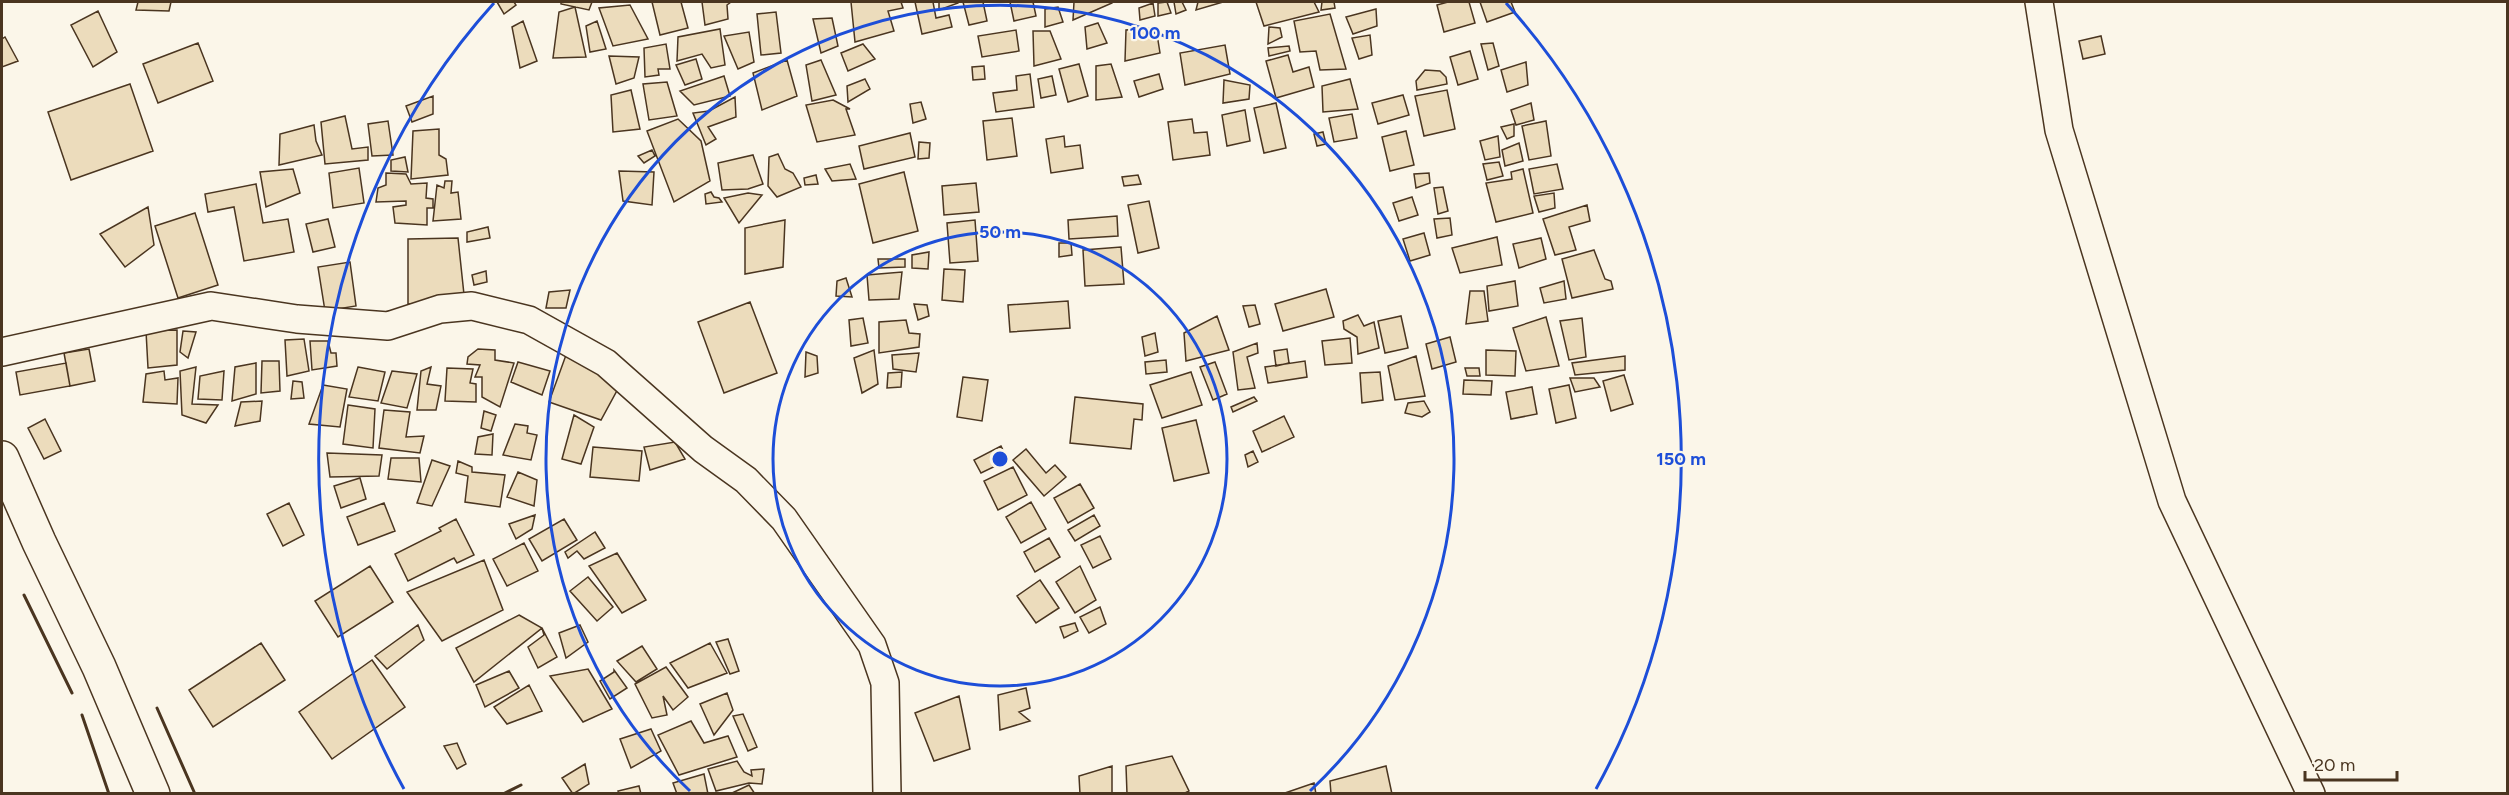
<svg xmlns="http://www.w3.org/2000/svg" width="2509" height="795" font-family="Figtree,sans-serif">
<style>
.building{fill:#ecdcbc;stroke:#4a3520;stroke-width:1.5}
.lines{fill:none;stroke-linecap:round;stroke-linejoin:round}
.street-casing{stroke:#4a3520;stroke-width:30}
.secondary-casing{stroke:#4a3520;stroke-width:36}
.street{stroke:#fbf6e9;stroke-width:27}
.secondary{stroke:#fbf6e9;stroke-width:33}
.wall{stroke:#4a3520;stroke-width:3}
.ring{fill:none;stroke:#1d4ed8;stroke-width:3}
.centre{fill:#1d4ed8;stroke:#fbf6e9;stroke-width:3}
.ring-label{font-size:18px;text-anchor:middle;font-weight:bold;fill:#1d4ed8;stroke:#fbf6e9;stroke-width:4.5;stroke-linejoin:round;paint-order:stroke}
</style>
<rect width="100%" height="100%" fill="#fbf6e9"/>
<path class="building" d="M138,2H171L169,11L136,10Z
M497,2H514L516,5L504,14Z
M561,2H592L589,10L561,4Z
M652,2H681L688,28L660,35Z
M702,2H731L727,5L728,19L705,25Z
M851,2H901L903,8L888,11L894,31L855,42Z
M915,2H933L936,18L949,15L952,27L922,34Z
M939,2H958V3L939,10Z
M963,2H983L987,21L969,25Z
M1010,2H1033L1036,16L1014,21Z
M1074,2H1112V3L1073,20Z
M1167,2L1171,13L1158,16V3Z
M1174,2H1182L1186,10L1176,14Z
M1198,2H1223L1196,10Z
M1256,2H1314L1319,12L1264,26Z
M1322,2H1334L1335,8L1321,10Z
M1448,2H1469L1475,23L1444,32L1437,5Z
M1480,2H1511L1515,12L1487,22Z
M1153,3L1155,16L1140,20L1139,8Z
M630,5L648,39L613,46L599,8Z
M575,7L586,57L553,58L559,12Z
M1058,7L1063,22L1045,27V9Z
M1376,9L1377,26L1353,34L1346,17Z
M98,11L117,52L93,67L71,25Z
M776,12L781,53L761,55L757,14Z
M1330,14L1346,69L1320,70L1316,51L1300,52L1294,21Z
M832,18L838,46L821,53L813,19Z
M523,21L537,61L520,68L512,27Z
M597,21L606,49L590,52L586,26Z
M1098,23L1107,43L1087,49L1085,27Z
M1269,27L1280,28L1282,37L1268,44Z
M1156,28L1160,53L1125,61L1126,30Z
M720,29L725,65L711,68L702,54L677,61L678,37Z
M1016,30L1019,51L982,57L978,36Z
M1033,31H1050L1061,59L1034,66Z
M749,32L754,62L738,69L724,36Z
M1370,35L1372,55L1359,59L1352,38Z
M2101,36L2105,54L2083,59L2079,41Z
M5,37L18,61L2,67V39Z
M198,43L213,81L158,103L143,64Z
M1493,43L1499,66L1488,70L1481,44Z
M666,44L670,69H658L659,75L645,77L644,48Z
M863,44L875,59L848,71L841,53Z
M1225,45L1230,74L1185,85L1180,53Z
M1289,46L1290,51L1269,56L1268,48Z
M1470,51L1478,79L1458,85L1450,57Z
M1288,55L1293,72L1309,67L1314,87L1276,98L1266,61Z
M609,56L639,57L634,78L616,84Z
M696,59L702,79L685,85L676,65Z
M787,60L797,96L762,110L753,73Z
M821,60L836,95L812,101L806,65Z
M1526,62L1528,85L1507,92L1501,70Z
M1079,64L1088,96L1068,102L1059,69Z
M1111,64L1122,97L1096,100V66Z
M984,66L985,79L973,80L972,67Z
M1425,70L1440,71L1446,77L1447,84L1417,90L1416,81Z
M1030,74L1034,107L996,112L993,93L1017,90L1016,76Z
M1159,74L1163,89L1139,97L1134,81Z
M724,76L730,96L694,105L680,91Z
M1052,76L1056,95L1041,98L1038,79Z
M865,79L870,89L848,102L847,86Z
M1350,79L1358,109L1323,112L1322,86Z
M1224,80L1250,85L1249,99L1223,103Z
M667,82L677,116L649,120L643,84Z
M130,84L153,151L71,180L48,112Z
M631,90L640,129L613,132L611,95Z
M1447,90L1455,129L1424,136L1415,96Z
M1403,95L1409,115L1378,124L1372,103Z
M433,96V114L412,122L406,106Z
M735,97L736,117L708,127L716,139L706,145L693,113L709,111Z
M833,100L850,109H846L855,135L817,142L806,105Z
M921,102L926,119L913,123L910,104Z
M1276,103L1286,148L1264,153L1254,108Z
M1531,103L1534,120L1516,125L1511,110Z
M1245,110L1250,141L1227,146L1222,115Z
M1352,114L1357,138L1334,142L1329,118Z
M345,116L352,149L368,147V160L325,164L321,122Z
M1012,118L1017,156L987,160L983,121Z
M678,119L701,141L710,181L674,202L647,131Z
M1192,119L1194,133L1207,132L1210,155L1173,160L1168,122Z
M388,121L393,155L372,156L368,124Z
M1546,121L1551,156L1529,160L1522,126Z
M1514,124V136L1507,139L1501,127Z
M314,125L316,141L322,155L279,165L280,134Z
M439,129V155L446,159L448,175L411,179L413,131Z
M1406,131L1414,165L1390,171L1382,137Z
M1323,132L1326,144L1317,146L1314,134Z
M910,133L915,157L864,169L859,146Z
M1064,136L1065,147L1080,145L1083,168L1051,173L1046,139Z
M1498,136L1500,157L1485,160L1480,141Z
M919,142L930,143L929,158L918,159Z
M1519,143L1523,161L1505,166L1502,150Z
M652,150L655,156L644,163L638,156Z
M778,154L785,169L793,173L801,187L777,197L768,186L769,157Z
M753,155L763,184L748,189L722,190L718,163Z
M405,157L408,172L391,171V160Z
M1499,162L1503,176L1487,180L1483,164Z
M850,164L856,179L832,181L825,169Z
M1557,164L1563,189L1534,194L1529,169Z
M359,168L364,203L333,208L329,173Z
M293,169L300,193L266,207L260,172Z
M1523,169L1533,213L1496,222L1486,183L1512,179L1511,172Z
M619,171L654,172L652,205L623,201Z
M904,172L918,231L873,243L859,184Z
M386,173L406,174L411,184L427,183L426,198L433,199V208H427V225L395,223L393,207L406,205V201L376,202L378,188L386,185Z
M1429,173L1430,183L1416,188L1414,174Z
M816,175L818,184L805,185L804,178Z
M1138,175L1141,184L1124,186L1122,177Z
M445,181H452L451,193L458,192L461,219L433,221L437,185L444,188Z
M976,183L979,212L944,215L942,186Z
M256,184L263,223L288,219L294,252L244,261L234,207L208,212L205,194Z
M1443,187L1448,211L1438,214L1434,188Z
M711,192L714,197L719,198L722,202L706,204L705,194Z
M748,193L762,195L739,223L724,198Z
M1554,193L1555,208L1539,212L1534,196Z
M1412,197L1418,215L1399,221L1393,203Z
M1149,201L1159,248L1138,253L1128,205Z
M1587,205L1590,221L1569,227L1576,250L1555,255L1543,219Z
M148,207L154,245L125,267L100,234Z
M195,213L218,285L178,298L155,226Z
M1117,216L1118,236L1069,239L1068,220Z
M1450,218L1452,235L1437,238L1434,219Z
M328,219L335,247L313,252L306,224Z
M785,220L783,267L745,274V228Z
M975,220L978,261L950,263L947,223Z
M488,227L490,238L467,242V232Z
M1424,233L1430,255L1410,261L1403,239Z
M1497,237L1502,265L1460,273L1452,248Z
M458,238L465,304H408V239Z
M1541,238L1546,259L1519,268L1513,244Z
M1059,243H1071L1072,255L1059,257Z
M1121,247L1124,284L1085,286L1083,250Z
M1594,250L1605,279L1611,281L1613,289L1572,298L1562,259Z
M929,252L928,269L912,268V255Z
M878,259H905V267L879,268Z
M350,262L356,306L325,311L318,267Z
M944,269L965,270L963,302L942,300Z
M486,271L487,282L474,285L472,275Z
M902,272L899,299L869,300L867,275Z
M846,278L852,297L836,296L837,281Z
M1515,281L1518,306L1489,311L1487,286Z
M1564,281L1566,299L1544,303L1540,288Z
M1326,289L1334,317L1283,331L1275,304Z
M570,290L566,308H546L549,292Z
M1470,291H1484L1488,321L1466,324Z
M1068,301L1070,328L1010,332L1008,305Z
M750,302L777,373L724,393L698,322Z
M914,304L927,305L929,316L918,320Z
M1255,305L1260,324L1249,327L1243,306Z
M1358,315L1364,326L1374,322L1379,348L1358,354L1357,337L1344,329L1343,321Z
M1217,316L1229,350L1186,361L1184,333Z
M1401,316L1408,348L1385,353L1378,321Z
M1546,317L1559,366L1526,371L1513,328Z
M863,318L868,343L851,346L849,320Z
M1582,318L1586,357L1569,360L1560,321Z
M906,320L909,333L920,334L919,347L879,353V322Z
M177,330V365L148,368L146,331Z
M183,331L196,332L188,358L180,352Z
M1155,333L1158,352L1145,356L1142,337Z
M1450,337L1456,362L1432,369L1426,344Z
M1350,338L1352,363L1325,365L1322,341Z
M304,339L309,371L287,376L285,340Z
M310,341H328L331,353H336L337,366L312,370Z
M1257,343L1258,353L1247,357L1255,388L1238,390L1233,352Z
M89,349L95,381L70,386L64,353Z
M478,349L495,350V360L514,363L500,407L482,397V377H475L480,365L467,364L468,357Z
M1287,349L1289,363L1276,366L1274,351Z
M874,350L878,384L862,393L854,358Z
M1486,350L1516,351L1515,376L1486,375Z
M806,352L817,356L818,373L805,377Z
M919,353L916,372L893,369L892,355Z
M566,355L620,385L601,420L549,402Z
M1416,356L1425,396L1395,400L1388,366Z
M1625,356V370L1575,375L1572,363Z
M1166,360L1167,372L1146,374L1145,362Z
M262,361H279L280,391L261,393Z
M1305,361L1307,377L1268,383L1265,367Z
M518,362L550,371L542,395L511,382Z
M1215,362L1227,394L1213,400L1200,367Z
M66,363L70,386L20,395L16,372Z
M256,363V394L232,401L235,367Z
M196,367L192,404L218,405L206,423L182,415L180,371Z
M358,367L385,372L378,401L349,397Z
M431,367L427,384L441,386L436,410H417L421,371Z
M447,368L473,369L470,383L476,384V402L445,401Z
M1465,368H1479L1480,376H1467Z
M164,371L165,380L178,378L177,404L143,402L146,374Z
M224,371L222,400L198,399L200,376Z
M392,371L417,374L407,408L381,403Z
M902,372L901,387L887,388L888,373Z
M1191,372L1202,405L1162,418L1150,385Z
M1380,372L1383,400L1362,403L1360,373Z
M1624,375L1633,404L1611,411L1603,381Z
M963,377L988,380L982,421L957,417Z
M1570,378H1594L1600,387L1575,392Z
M1464,380L1492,381L1491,395L1463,394Z
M293,381L302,382L304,398L291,399Z
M323,385L347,389L340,427L309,424Z
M1569,385L1576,418L1556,423L1549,389Z
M1532,387L1537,414L1511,419L1506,392Z
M1075,397L1143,404L1142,420L1134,419L1131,449L1070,443Z
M1254,397L1257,401L1233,412L1231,407Z
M262,401L260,421L235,426L241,402Z
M1424,401L1430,412L1422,417L1405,413L1408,403Z
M348,405L375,409L373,448L343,444Z
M384,410L410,412L406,437L424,436L420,453L379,448Z
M484,411L496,415L491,431L481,428Z
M574,415L594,427L581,464L562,459Z
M1284,416L1294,437L1262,452L1253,431Z
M45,419L61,451L44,459L28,428Z
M1196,420L1209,473L1174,481L1162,428Z
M515,424L528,426L527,433L537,435L531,460L503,455Z
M493,434L492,455L475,454L478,437Z
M675,442L685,459L650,470L644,447Z
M1001,446L1008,460L981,473L974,460Z
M593,447L642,451L639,481L590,477Z
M1026,449L1046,473L1055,465L1066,477L1044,496L1013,460Z
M1253,451L1258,462L1248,467L1245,455Z
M327,453L382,455L379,476L330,477Z
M391,458H419L421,482L388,479Z
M432,460L450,466L432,506L417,503Z
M458,461L472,467V472L505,475L500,507L465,502L468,476L456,473Z
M1013,467L1027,495L998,510L984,481Z
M518,472L537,480L534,506L507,497Z
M360,478L366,499L341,508L334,486Z
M1080,484L1094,508L1068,523L1054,498Z
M1031,502L1046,529L1021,543L1006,517Z
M289,503L304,535L283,546L267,514Z
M384,503L395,531L358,545L347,517Z
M535,515L532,529L516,539L509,524Z
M1094,515L1100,526L1075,541L1068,530Z
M456,519L474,555L457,563L454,558L408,581L395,554L441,531L439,528Z
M564,519L577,540L542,561L529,539Z
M595,532L605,548L584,559L577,551L568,558L565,552Z
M1100,536L1111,559L1093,568L1081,545Z
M1049,538L1060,557L1035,572L1024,552Z
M524,543L538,571L507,586L493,559Z
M617,553L646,600L622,613L589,566Z
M484,560L503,610L442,641L407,592Z
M370,566L393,602L338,637L315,601Z
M1080,566L1096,600L1075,613L1056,582Z
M588,577L613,607L597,621L570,591Z
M1040,580L1059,608L1036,623L1017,596Z
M1100,607L1106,624L1089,633L1080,617Z
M519,615L542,628L474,682L456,648Z
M1075,623L1078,631L1064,638L1060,627Z
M418,625L424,640L387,669L375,656Z
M580,625L588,642L566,658L559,633Z
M542,628L557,657L538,668L528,647L544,635Z
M728,639L739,671L730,674L716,642Z
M261,643L285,680L213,727L189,690Z
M710,643L727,673L688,688L670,663Z
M642,646L657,669L636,682L617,661Z
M372,660L405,707L332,759L299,712Z
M666,667L688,697L673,710L663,696L667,715L652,718L635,684Z
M588,669L612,709L583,722L550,676Z
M614,670L627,688L610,699L600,681L614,672Z
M509,671L519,688L485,707L476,685Z
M529,685L542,711L507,724L494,707Z
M1026,688L1030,708L1019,712L1030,721L1000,730L998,695Z
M727,693L733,710L714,735L700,704Z
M959,696L970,749L934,761L915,713Z
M743,714L757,747L748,751L733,716Z
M691,721L704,743L728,736L737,757L679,775L658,735Z
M651,729L661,751L631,768L620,739Z
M457,743L466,764L457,769L444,746Z
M1172,756L1189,791L1183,794H1127L1126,766Z
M737,761L744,772L752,776L751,770L764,769L762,784L749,783L716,791L708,769Z
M585,764L589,784L573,794L562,778Z
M1112,766V794H1080L1079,776Z
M1386,766L1392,794H1331L1330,781Z
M704,774L708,794H677L673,783Z
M1314,783L1316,794H1282Z
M749,785L755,794H730Z
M639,786L641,794H619L618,791Z"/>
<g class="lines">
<defs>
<path id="street" d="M2039,2L2059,130L2172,501L2311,794
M2,352L211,306L297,319L388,326L440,309L472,306L529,320L606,363L703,449L746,480L784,519L872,645L885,683L887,794"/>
<path id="secondary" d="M2,458L39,542L99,667L153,794"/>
</defs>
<use href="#street" class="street-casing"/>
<use href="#secondary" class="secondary-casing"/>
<use href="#street" class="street"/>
<use href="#secondary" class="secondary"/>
<path class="wall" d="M24,595L72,693
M157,708L195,794
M82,715L109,794
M503,794L521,785"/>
</g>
<g class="ring">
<circle cx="1000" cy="459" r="227"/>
<path d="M690 791A454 454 0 1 1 1310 791"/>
<path d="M404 789A681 681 0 0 1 494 3M1506 3A681 681 0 0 1 1596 789"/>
</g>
<circle cx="1000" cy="459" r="9" class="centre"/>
<g class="ring-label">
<text x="1155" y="39">100 m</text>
<text x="1000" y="238">50 m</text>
<text x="1681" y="465">150 m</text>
</g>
<rect width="2509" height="795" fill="none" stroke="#4a3520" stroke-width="6"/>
<path d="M2305 771v9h92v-9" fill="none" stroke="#4a3520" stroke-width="3"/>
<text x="2314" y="771" font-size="18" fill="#4a3520" stroke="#fbf6e9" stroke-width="4.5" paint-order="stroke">20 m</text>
</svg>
